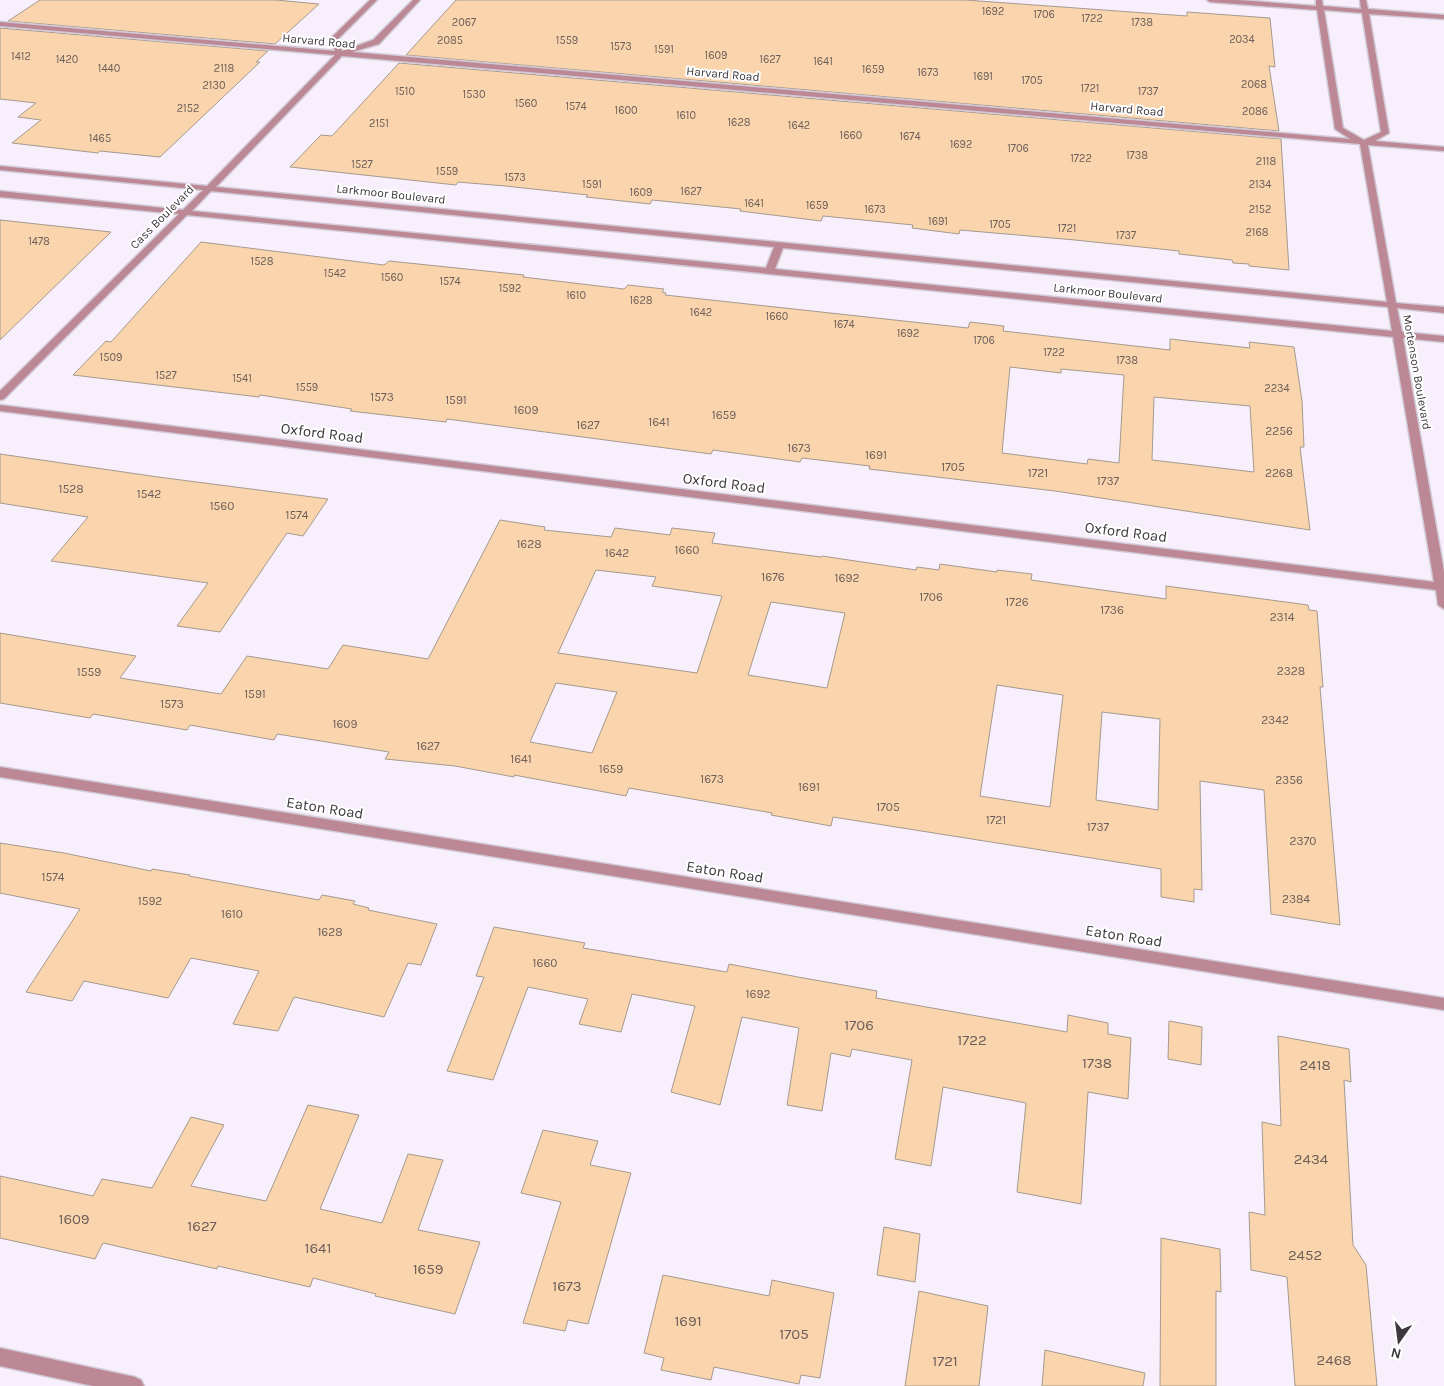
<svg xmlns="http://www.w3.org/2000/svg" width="1444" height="1386" font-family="Karla,sans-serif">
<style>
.building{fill:#fad4ad;stroke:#a49a8f;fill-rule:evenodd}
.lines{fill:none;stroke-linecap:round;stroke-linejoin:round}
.minor-casing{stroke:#d2cad6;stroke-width:3}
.minor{fill:#bc8895;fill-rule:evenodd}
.labels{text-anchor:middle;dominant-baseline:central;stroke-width:4;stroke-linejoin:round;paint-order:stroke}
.far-number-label{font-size:11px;fill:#6c5f59}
.far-street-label{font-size:12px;fill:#3c383d;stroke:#fff}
.number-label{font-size:12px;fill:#6c5f59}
.street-label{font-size:15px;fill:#3c383d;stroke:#fff}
.near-number-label{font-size:15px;fill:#6c5f59}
</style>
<rect width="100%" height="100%" fill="#f8effc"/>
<path class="building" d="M40,0H276L319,4L275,44L8,21Z
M456,0H965L1187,16V12L1270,18L1275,67L1269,66L1279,131L406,55Z
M0,28L268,51L256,62H260L160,157L100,151L98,153L12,143L41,120L18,117L36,103L0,99Z
M399,63L1281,139L1289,270L1249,266V264L1233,263L1232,260L1179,254V251L1075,240L960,230L959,234L912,228L913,225L823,216L821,221L740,211L741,209L652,200L650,204L586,197L588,195L505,186L458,182L456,185L290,167L321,135L332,136Z
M0,220L111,232L0,340Z
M201,242L384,265L389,261L524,275L523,277L624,289L628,285L664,289L662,292L666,293L665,295L968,328L970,322L1004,326L1003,331L1170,350V339L1250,348L1249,342L1294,347L1302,401L1304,447H1300L1310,530L1055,491L869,469L870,466L802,458L800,462L713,450L711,454L447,419L446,422L350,411L352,409L260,395L259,397L73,375L106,341L111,342ZM1010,367L1061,373V369L1124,375L1119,463L1088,459L1087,464L1002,453ZM1154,397L1250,406L1254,472L1152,460Z
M0,454L158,477L328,499L303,536L287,533L220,632L177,626L208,583L51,561L88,517L0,503Z
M500,520L545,527L544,530L611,537L615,528L670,535L672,528L715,533L712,543L821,557L822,556L916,570L917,567L939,570L940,564L997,572V570L1032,574L1031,580L1166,599V586L1308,605L1309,610L1317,611L1323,687H1320L1340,925L1271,914L1264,790L1200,781L1202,890L1194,889V902L1161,897V869L833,817L831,826L771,815L772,813L629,788L626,796L514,775V777L455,766L385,759L389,752L277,734L274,740L190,725L187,730L93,714L90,718L0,703V633L136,656L120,678L221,694L247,656L328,669L343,645L428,659ZM596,570L656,577L652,586L722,596L697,673L558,653ZM771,602L845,613L827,688L748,675ZM556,683L617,692L592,753L530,742ZM997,685L1063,695L1050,807L980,796ZM1102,712L1160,719L1158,810L1096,800Z
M0,843L64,853L151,871L152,869L190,875L189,876L319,900L322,895L355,901L353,904L369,908L368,910L437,924L421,965L408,963L384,1017L294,997L278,1031L233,1024L259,971L191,958L168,998L84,981L72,1001L26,992L80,909L0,893Z
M494,927L585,943L583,948L727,972L729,964L798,977L877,991L876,998L1067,1032L1068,1015L1108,1023V1034L1131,1038L1128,1099L1088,1092L1081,1204L1017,1192L1026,1103L943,1087L931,1166L895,1159L912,1060L852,1049L850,1057L831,1053L822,1111L787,1105L799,1028L742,1017L720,1105L671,1092L695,1006L632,994L621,1032L579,1024L588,999L528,987L493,1080L447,1071L484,977L476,976Z
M1169,1021L1202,1027L1201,1065L1168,1059Z
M1278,1036L1349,1049L1351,1082L1344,1080L1353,1245L1366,1265L1377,1386H1295L1287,1277L1251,1270L1249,1212L1265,1215L1262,1122L1281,1126Z
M308,1105L359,1115L320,1209L382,1223L408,1154L443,1160L418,1230L480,1242L455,1314L375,1296L376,1294L313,1278L310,1287L218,1266L217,1269L103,1243L95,1259L0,1238V1176L93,1196L102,1179L152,1188L191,1117L224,1125L191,1186L266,1201Z
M543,1130L598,1141L590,1165L631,1173L588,1324L568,1320L565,1331L523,1323L561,1202L521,1193Z
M884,1227L920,1234L915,1282L877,1275Z
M1161,1238L1220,1249L1221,1292L1216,1291V1386H1160Z
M663,1275L769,1296L772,1280L834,1293L820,1378L801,1375L799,1384L714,1367L711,1380L661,1370L664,1358L644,1353Z
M919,1291L988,1306L979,1386H905Z
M1045,1350L1145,1373L1143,1386H1042Z"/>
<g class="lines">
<defs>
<path id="minor" d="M370,0H377L338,39L342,51L373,40L413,0H420L379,44L352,52L1350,139L1335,129L1317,10L1210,2L1207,0H1238L1316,6V0H1322L1323,6L1361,9L1360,0H1366L1368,9L1444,15V19L1369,14L1389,133L1375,141L1444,147V151L1368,145L1396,303L1444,307V313L1397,308L1402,332L1444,336V342L1403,338L1444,572V609L1438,605L1436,590L0,411V405L1434,582L1393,337L187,215L4,399L0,400V391L179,214L0,197V191L183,210L203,190L0,170V166L207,186L335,55L0,26V22L335,51L330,39ZM1324,10L1362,13L1381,132L1364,140L1343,128ZM342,56L1360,144L1387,302L216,187ZM211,191L774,247L766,268L192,211ZM783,248L1388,307L1392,331L775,269Z
M0,767L1444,998V1010L0,777Z
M0,1348L135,1377L141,1380L144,1386H93L0,1366Z"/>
</defs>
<use href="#minor" class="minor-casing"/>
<use href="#minor" class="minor"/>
</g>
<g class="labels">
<g class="far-number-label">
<text x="993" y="11">1692</text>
<text x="1044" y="14">1706</text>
<text x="1092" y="18">1722</text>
<text x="464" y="22">2067</text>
<text x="1142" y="22">1738</text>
<text x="1242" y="39">2034</text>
<text x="450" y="40">2085</text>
<text x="567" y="40">1559</text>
<text x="621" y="46">1573</text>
<text x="664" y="49">1591</text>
<text x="716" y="55">1609</text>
<text x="21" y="56">1412</text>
<text x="67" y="59">1420</text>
<text x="770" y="59">1627</text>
<text x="823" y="61">1641</text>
<text x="109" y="68">1440</text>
<text x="224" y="68">2118</text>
<text x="873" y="69">1659</text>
<text x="928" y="72">1673</text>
<text x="983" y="76">1691</text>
<text x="1032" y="80">1705</text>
<text x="1254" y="84">2068</text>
<text x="214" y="85">2130</text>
<text x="1090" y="88">1721</text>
<text x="405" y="91">1510</text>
<text x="1148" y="91">1737</text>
<text x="474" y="94">1530</text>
<text x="526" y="103">1560</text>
<text x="576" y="106">1574</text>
<text x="188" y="108">2152</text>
<text x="626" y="110">1600</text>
<text x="1255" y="111">2086</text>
<text x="686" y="115">1610</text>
<text x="739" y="122">1628</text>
<text x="379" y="123">2151</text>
<text x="799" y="125">1642</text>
<text x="851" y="135">1660</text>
<text x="910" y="136">1674</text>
<text x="100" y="138">1465</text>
<text x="961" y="144">1692</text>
<text x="1018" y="148">1706</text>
<text x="1137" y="155">1738</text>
<text x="1081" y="158">1722</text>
<text x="1266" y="161">2118</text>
<text x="362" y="164">1527</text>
<text x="447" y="171">1559</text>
<text x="515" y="177">1573</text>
<text x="592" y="184">1591</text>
<text x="1260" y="184">2134</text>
<text x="691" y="191">1627</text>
<text x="641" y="192">1609</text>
<text x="754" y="203">1641</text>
<text x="817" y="205">1659</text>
<text x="875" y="209">1673</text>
<text x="1260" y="209">2152</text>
<text x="938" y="221">1691</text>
<text x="1000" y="224">1705</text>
<text x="1067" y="228">1721</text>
<text x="1257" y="232">2168</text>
<text x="1126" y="235">1737</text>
<text x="39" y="241">1478</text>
<text x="262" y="261">1528</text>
<text x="335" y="273">1542</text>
<text x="392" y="277">1560</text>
<text x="450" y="281">1574</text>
<text x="510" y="288">1592</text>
<text x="576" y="295">1610</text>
<text x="641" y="300">1628</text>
<text x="701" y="312">1642</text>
<text x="777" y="316">1660</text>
<text x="844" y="324">1674</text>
<text x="908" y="333">1692</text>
<text x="984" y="340">1706</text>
<text x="1054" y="352">1722</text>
<text x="111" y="357">1509</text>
<text x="1127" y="360">1738</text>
<text x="166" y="375">1527</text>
<text x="242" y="378">1541</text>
<text x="307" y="387">1559</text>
<text x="1277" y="388">2234</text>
</g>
<g class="far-street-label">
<text transform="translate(319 41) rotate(5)">Harvard Road</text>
<text transform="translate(723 74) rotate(5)">Harvard Road</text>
<text transform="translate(1127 109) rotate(5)">Harvard Road</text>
<text transform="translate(391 194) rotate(6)">Larkmoor Boulevard</text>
<text transform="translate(162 217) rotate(-45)">Cass Boulevard</text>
<text transform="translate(1108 293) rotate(6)">Larkmoor Boulevard</text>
<text transform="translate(1417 372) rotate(80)">Mortenson Boulevard</text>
</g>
<g class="number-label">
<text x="382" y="397">1573</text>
<text x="456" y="400">1591</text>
<text x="526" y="410">1609</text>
<text x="724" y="415">1659</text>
<text x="659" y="422">1641</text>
<text x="588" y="425">1627</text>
<text x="1279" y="431">2256</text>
<text x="799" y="448">1673</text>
<text x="876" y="455">1691</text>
<text x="953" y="467">1705</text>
<text x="1038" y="473">1721</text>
<text x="1279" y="473">2268</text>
<text x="1108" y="481">1737</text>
<text x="71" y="489">1528</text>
<text x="149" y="494">1542</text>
<text x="222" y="506">1560</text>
<text x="297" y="515">1574</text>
<text x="529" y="544">1628</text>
<text x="687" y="550">1660</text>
<text x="617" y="553">1642</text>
<text x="773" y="577">1676</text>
<text x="847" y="578">1692</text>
<text x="931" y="597">1706</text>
<text x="1017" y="602">1726</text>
<text x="1112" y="610">1736</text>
<text x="1282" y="617">2314</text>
<text x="1291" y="671">2328</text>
<text x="89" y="672">1559</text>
<text x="255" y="694">1591</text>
<text x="172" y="704">1573</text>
<text x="1275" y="720">2342</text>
<text x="345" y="724">1609</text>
<text x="428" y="746">1627</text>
<text x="521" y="759">1641</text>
<text x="611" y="769">1659</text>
<text x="712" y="779">1673</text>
<text x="1289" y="780">2356</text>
<text x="809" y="787">1691</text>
<text x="888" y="807">1705</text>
<text x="996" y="820">1721</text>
<text x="1098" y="827">1737</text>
<text x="1303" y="841">2370</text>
<text x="53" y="877">1574</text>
<text x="1296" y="899">2384</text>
<text x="150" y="901">1592</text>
<text x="232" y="914">1610</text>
<text x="330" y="932">1628</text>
<text x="545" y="963">1660</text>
<text x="758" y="994">1692</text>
</g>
<g class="street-label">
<text transform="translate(322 433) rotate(7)">Oxford Road</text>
<text transform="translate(724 483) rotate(7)">Oxford Road</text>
<text transform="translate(1126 532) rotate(7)">Oxford Road</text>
<text transform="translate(325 808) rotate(9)">Eaton Road</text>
<text transform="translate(725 872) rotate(9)">Eaton Road</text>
<text transform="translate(1124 936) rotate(9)">Eaton Road</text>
</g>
<g class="near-number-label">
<text x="859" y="1025">1706</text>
<text x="972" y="1040">1722</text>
<text x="1097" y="1063">1738</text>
<text x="1315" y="1065">2418</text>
<text x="1311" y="1159">2434</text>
<text x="74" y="1219">1609</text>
<text x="202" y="1226">1627</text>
<text x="318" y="1248">1641</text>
<text x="1305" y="1255">2452</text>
<text x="428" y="1269">1659</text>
<text x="567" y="1286">1673</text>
<text x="688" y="1321">1691</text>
<text x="794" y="1334">1705</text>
<text x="1334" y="1360">2468</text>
<text x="945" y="1361">1721</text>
</g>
</g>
<g transform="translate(1399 1341) rotate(194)" stroke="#ffffff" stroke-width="4" paint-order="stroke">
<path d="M0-4L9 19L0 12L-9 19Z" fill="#3c383d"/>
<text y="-8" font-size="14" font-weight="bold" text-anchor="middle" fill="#3c383d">N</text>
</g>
</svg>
